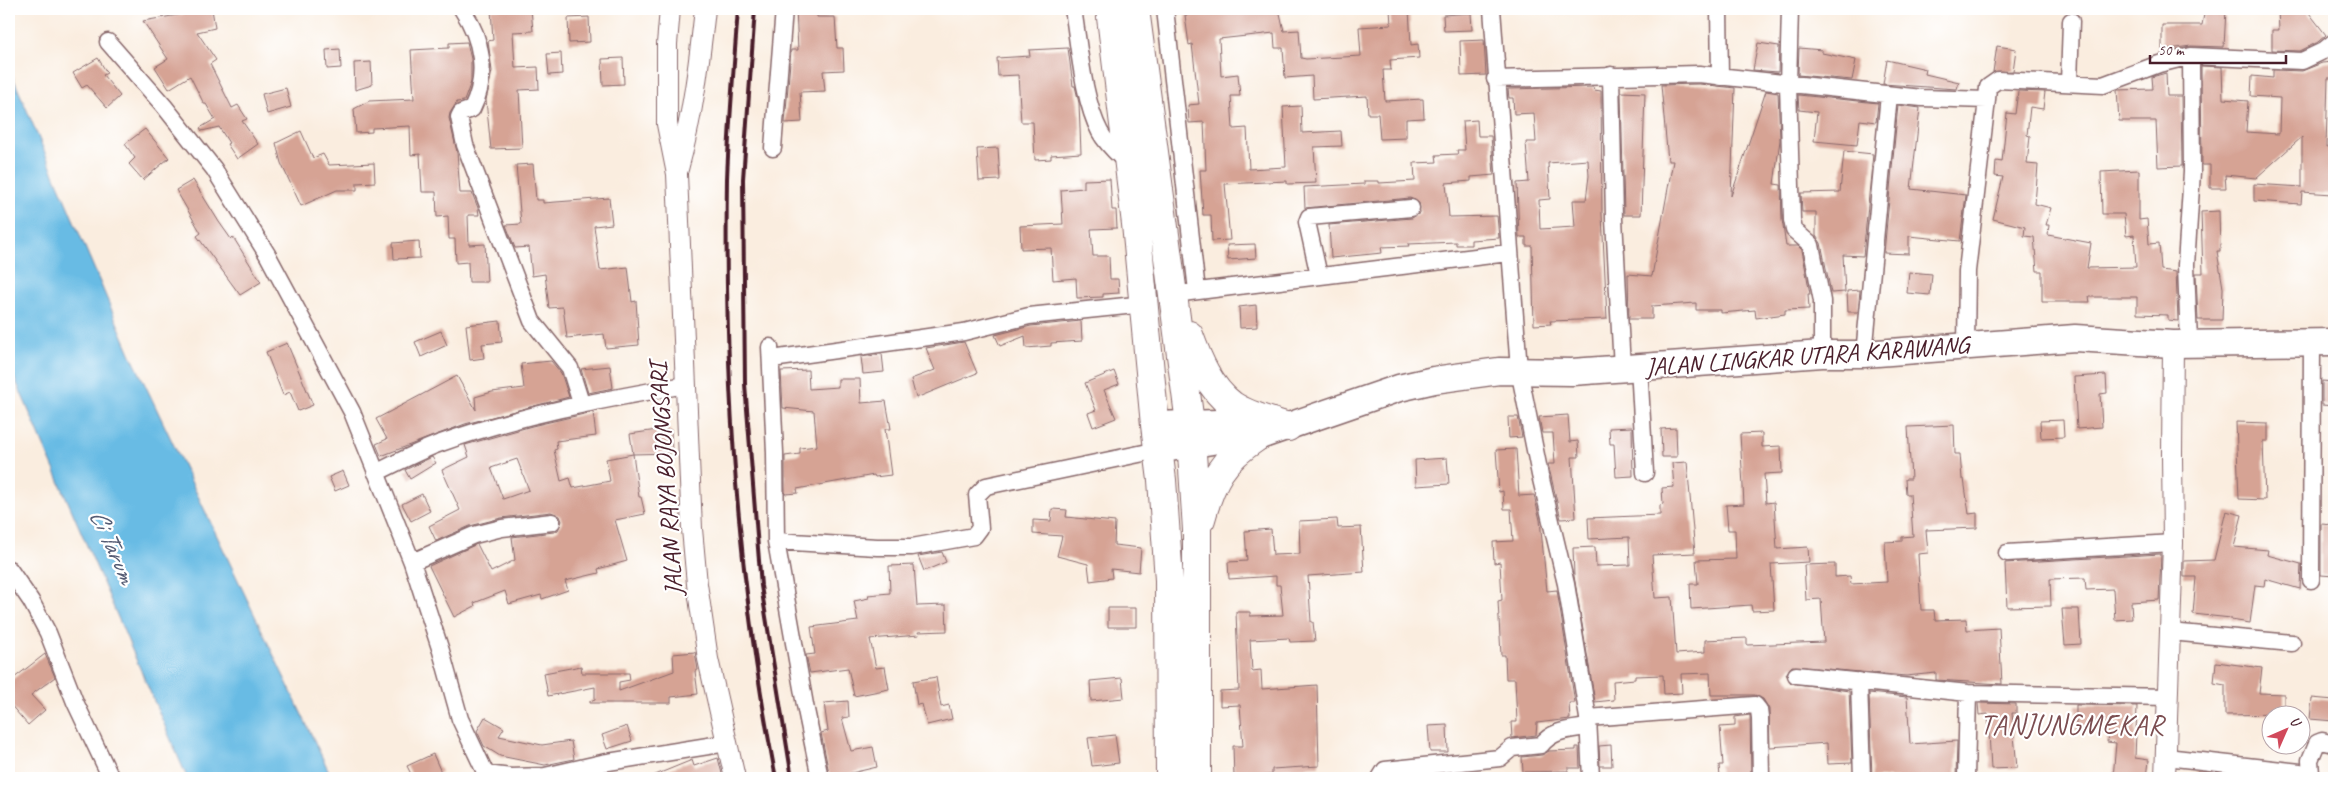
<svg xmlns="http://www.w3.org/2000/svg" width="2343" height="787" font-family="Caveat,sans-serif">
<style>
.water{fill:#68bbe4;stroke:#596d88}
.building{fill:#d6a394;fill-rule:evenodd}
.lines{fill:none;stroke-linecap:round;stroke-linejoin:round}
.minor-casing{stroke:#88676a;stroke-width:19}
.tertiary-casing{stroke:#88676a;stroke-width:22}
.primary-casing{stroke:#88676a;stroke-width:29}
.trunk-casing{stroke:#88676a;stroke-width:30}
.minor{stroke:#fff;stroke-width:16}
.tertiary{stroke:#fff;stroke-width:20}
.primary{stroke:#fff;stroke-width:26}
.trunk{stroke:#fff;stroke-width:28}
.rail{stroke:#4a1f2b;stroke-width:4}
.labels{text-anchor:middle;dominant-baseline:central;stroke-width:4.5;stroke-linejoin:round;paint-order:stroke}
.street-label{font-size:25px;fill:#4a1f2b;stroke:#fff}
.water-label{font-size:26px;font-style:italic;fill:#565d75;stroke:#fff}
.quarter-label{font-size:28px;letter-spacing:1px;fill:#7b4d50;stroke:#fff}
</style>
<rect width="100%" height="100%" fill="#fff"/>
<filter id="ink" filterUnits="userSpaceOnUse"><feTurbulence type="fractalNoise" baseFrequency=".02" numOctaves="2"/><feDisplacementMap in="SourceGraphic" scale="10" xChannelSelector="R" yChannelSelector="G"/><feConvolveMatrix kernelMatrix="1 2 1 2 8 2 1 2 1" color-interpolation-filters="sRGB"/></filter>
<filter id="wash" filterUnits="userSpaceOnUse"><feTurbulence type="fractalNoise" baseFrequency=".0096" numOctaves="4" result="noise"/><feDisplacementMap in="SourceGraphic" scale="20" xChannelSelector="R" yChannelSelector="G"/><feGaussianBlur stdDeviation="1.12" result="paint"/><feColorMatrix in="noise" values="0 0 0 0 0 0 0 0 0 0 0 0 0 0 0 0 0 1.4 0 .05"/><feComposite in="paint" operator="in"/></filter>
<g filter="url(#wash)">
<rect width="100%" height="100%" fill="#faeddf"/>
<path class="water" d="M9,68L130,353L332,778H188L186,775L9,365Z"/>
<g id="blocks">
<path class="building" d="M212,9L215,28L197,32L216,60L210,64L232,108L238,105L247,119L242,121L258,144L237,159L227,144L229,143L219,127L202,131L200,128L215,119L206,104H204L190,76L169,89L155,67L168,59L143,21Z
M491,9H531L533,31L513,32L515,68L538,67L539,89L519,90L522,148L491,149L486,100L492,71L488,41L493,40Z
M796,9H817V17H835L837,48H843L844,70L823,71L825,91L800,92L802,122L785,123L791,50H798Z
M1187,9H1279L1284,31L1299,30L1301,58L1306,59L1361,56L1359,27L1391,25L1390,9H1409L1411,45L1418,44L1419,58L1390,60L1391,70H1383L1385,101L1423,99L1424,118L1406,119V138L1380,139L1378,114H1368L1367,96L1313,99L1312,76L1285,78L1283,48H1275L1274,33L1219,39L1221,76L1238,74L1240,96H1231L1233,129L1247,128L1249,169L1286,167L1283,107L1301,106L1302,133L1341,131L1342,146L1314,147L1316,183L1287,184V181L1225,184L1230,240L1212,241L1211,215H1203L1200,170H1206L1204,122L1189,123L1188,105L1199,104L1192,44L1189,45L1185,15H1188Z
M2205,9H2226L2224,47L2191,46L2162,50V25H2202Z
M2278,9H2306L2326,35L2318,42L2300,51L2272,50V30H2279Z
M1471,13L1472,30L1444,31L1443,15Z
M589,17L590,42L569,43L568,18Z
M1484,40L1486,75L1461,76L1460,41Z
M467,42L471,59V82L464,101L457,102L450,113L449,118L457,152L460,193H472L478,208L479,215H468L469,245L485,244L487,282H469L468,262L456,263L455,239H449L448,216L437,217L436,192H422L420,154L411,155L410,126L372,128V132L356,133L354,109L369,101L414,99L411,50L449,48V43Z
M1758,43L1779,46L1778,72L1753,70Z
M1997,46L2016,49L2013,71L1993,72Z
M1068,48L1073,86H1075L1079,103L1081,153L1051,155V159L1035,160L1033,122H1021L1018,75L998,76L997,58L1030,56L1029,50Z
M1799,48L1822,50V53L1856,60L1852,80L1798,75Z
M340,49L341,68L327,69L326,50Z
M561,53L562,74L549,75L547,54Z
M98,58L107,73L103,75L120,96L107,108L87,85L82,88L73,73Z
M623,58L624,84L603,85L602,59Z
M1887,60L1926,69L1925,74L1959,82L1957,89L1883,84Z
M371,62L372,85L355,90L354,63Z
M2334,62V78H2328L2326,147L2334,146L2333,194L2302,192L2301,204L2254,201V184L2302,187V137L2256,178L2225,175L2226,188H2210V165H2202L2201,66L2222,67L2223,99L2248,101L2246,132L2279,134L2280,98L2251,96L2252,76L2273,78V70L2302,71L2322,63Z
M2166,73L2167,96H2181L2182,166L2158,167L2156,121H2119L2117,90L2153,89L2152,77Z
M1699,84L1735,88L1731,196L1766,91L1778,93L1780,140L1774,184L1781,185L1782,220L1786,246H1798L1802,250L1810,294H1808L1809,309L1785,310V314L1756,318L1755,310L1721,313V310H1696V303L1652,306V319H1629L1628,274L1652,276L1673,161H1668L1661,85Z
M1593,87L1594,90L1601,91L1602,214L1607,319L1550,321L1551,324L1534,325L1532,246H1526V237H1519L1517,183L1529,182L1526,142H1536L1534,113L1514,114L1513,98H1509L1508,89ZM1588,160L1589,176L1586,200H1573L1575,227L1540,229L1539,200L1550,199L1548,163Z
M286,88L291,107L267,114L262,94Z
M2018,91L2045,92L2043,109L2030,107L2027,135L2030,136L2027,164L2038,165L2035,204L2051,208L2046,225H2049L2048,235L2091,243L2087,268L2136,267L2134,235L2126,236L2124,214H2102L2101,172L2139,170V220L2147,219L2149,244L2159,243L2161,270L2176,272L2178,321L2168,320V315L2137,314V297H2089L2090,302H2042V271H2037L2034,237L2024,236L2025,227L1993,219L2003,177L1995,176L1996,161L2002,162L2007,113L2015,114Z
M1621,92L1645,93L1641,215H1624Z
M1798,95L1878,103L1876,122L1860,120L1857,145L1814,141L1817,112L1799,110Z
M1898,105L1920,108L1911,189L1966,195L1960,241L1909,236V254L1884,253Z
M1477,120L1478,136H1491L1494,175L1471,177V181L1446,183L1449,217L1497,216L1499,238L1471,240V245H1456V242L1408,244L1409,246L1381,247L1382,253L1331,258L1329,225L1412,218L1420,213L1419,203L1410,198L1305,208L1304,187L1364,184V181H1379V183L1415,181L1414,163L1437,162L1436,155L1458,154L1457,150H1465L1463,121Z
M145,129L169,158L143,180L129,164L135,158L125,144Z
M301,131L313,158L323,154L329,165L374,163L375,182L357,183V190H337L301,206L281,163L276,143Z
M998,148L1000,180L979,181L977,149Z
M1844,151L1873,154L1863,256L1843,255L1845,292L1831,293L1821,243L1816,236V212H1802L1801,193L1840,192Z
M533,164L536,200H543V203L609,198L612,224L594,226L600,270L628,267L632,302L636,301L639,345L606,348L604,334L567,338L563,307L549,308L545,274L532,276L529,247L515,248L506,225L521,224L516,165Z
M1110,179L1112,210H1116L1117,228L1091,229L1093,256H1109L1110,279H1118L1119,293L1103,294V297L1077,298L1076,278L1053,280L1051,248L1021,249L1020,226L1063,224L1061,190L1084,188V180Z
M193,180L219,222L231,239L233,237L261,282L240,295L197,236L201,233L176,190Z
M2219,211L2220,251H2217L2223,288L2222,320H2198L2196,273H2203L2201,212Z
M419,241L420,258L394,259L393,243Z
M1255,244L1256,258L1228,260L1227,245Z
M1909,272L1932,274L1930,295L1907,293Z
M1860,290L1858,312H1848L1847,291Z
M1256,305L1257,327L1240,328L1239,307Z
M500,321L502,342L482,344L484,358L470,360L466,325Z
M1081,321L1082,341L1051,343V346L1026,348L1025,336L1000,346L995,335L1031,326Z
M441,331L447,345L421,357L415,342Z
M964,342L977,373L916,398L911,379L935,370L926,348Z
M287,343L313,405L298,411L290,392L283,395L266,352Z
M882,354L884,372L863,374L861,357Z
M551,361L561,373L569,397L465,424L381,456L376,444L387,439L376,419L457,376L476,410L475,397L492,392L524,388L521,364Z
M610,366L613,388L588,393L581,369Z
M808,370L809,389L838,387V379H860L861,403L886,401L891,429H885L891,475L875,477L874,475L797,489L798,493L785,494V456L800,454V448L817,446L814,411L783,408L781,371Z
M1114,371L1119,384L1104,390L1116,418L1093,427L1088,413L1096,410L1085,383Z
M2106,375L2107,393L2100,394L2102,427L2077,429L2074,377Z
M2322,381L2334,382V406L2322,405Z
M593,412L596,436L556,441L557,449L554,450L561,481L570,478L573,488L610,481L606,459L633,454L639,497H641L645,514L615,520L627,561L598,569L599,573L565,581L568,590L542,599L541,595L509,604L505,591L474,603L475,606L454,617L429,566L477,544L491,572L515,560L512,537L554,532L558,530L562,521L560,516L551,512L501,518L470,526L436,541L429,526L460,510L442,470L469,457L465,445L532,426ZM517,459L529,490L503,499L491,468Z
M1568,415L1570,442L1578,441L1579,457H1572L1576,518L1561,519L1548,464H1555L1553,433H1542L1539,417Z
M1508,417H1518L1522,437L1509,438Z
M2063,420L2064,437L2041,438L2040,421Z
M2236,422L2268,423V441H2263L2265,500L2239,499Z
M1954,425L1955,454H1960L1962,479H1964L1969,514L1977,513V528L1926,530L1928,553L1918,554L1921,610H1934L1935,620L1966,619L1967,630L1999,628L2002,684L1936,680V673L1906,676L1792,666L1786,674L1791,683L1849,691L1852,763L1828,764L1827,743L1770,747L1769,709L1763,699L1755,695H1711L1710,673L1681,674L1682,693L1664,694L1663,675L1635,676V679L1613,681L1614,700L1595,702L1574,576L1573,548L1595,547L1596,566L1630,565L1629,537L1589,539L1588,518L1660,515V505L1663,504L1662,488L1674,487L1672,463L1687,462L1695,553L1652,555L1655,598L1672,597L1676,654L1705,652V640L1747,638V645L1824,642L1821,599L1806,600L1804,565L1835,564V577L1850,576L1851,584L1887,582L1885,542L1902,541V537L1913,536L1910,494H1906L1905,479H1911L1908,427Z
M1632,427L1633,476L1616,477L1614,444H1610L1609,428Z
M1676,428L1677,457H1662L1661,429Z
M657,430H671L672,453L633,454L630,434Z
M1762,433V447L1781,446L1782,473L1764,474L1766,503L1774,502L1777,549L1808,547L1809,562L1771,564L1774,610L1752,611L1751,605L1691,609L1690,584H1698L1696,560L1736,559L1735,530H1728L1726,505L1744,504L1740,434Z
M1516,449L1519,496L1534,495L1540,520L1547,591L1557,590L1575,703H1569L1570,719L1537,723L1536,735L1512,738L1511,722H1517L1515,679H1506L1505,655H1501L1498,601L1502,600L1500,562L1494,563L1493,542L1513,541L1511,509H1504L1503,491L1499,492L1496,450Z
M432,457L436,463L410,479L405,470Z
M1447,458L1449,484L1416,486L1415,460Z
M343,471L349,485L335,491L329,477Z
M422,494L430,511L411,521L402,504Z
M1052,509L1067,510L1066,517L1115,522L1114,545L1141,548L1139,572L1111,569L1112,578L1090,581L1088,564L1057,556L1062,536L1033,534V520L1051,521Z
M2226,511L2242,515L2234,547L2268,550L2267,555L2301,564L2300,589L2265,579L2264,586L2255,585L2250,623L2231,620V618L2193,614L2196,577H2184V561L2214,560Z
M1337,519L1338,528L1361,527L1364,572L1308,576L1311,622H1313L1315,641L1290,642L1289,638L1250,640L1252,671L1261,670L1262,689L1317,685L1319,766L1272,769V775L1234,777L1233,746H1243L1240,705L1220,706V691L1239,690L1236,612H1250V616L1283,615L1280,585H1276V576L1229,579L1228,562L1247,561L1245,531L1271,529L1273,555L1300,554L1299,521Z
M2321,524L2334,525V576L2321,575Z
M942,552L946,562L924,571L918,556Z
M2161,554L2159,600L2131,602L2132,619L2115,620L2113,589L2086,590L2085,578L2050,579L2051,606L2007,607L2005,563Z
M914,565L917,606L946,605L947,631L918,632L919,635L870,639L876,668L885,667L889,689L854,696L848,668L810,673L806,655L815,654L811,627L858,621L854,601L869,598L868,595L890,593L889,566Z
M1108,608H1136V627H1108Z
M2062,609H2079L2081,644L2065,645Z
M695,652L698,670L695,671L698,694L671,697V703H590V701L595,699V687L548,696L544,673L581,666L582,673H629L630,680L619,682V691L674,671L673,654Z
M45,654L55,677L31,695L45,710L28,725L9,703V682Z
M2216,662L2262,668L2259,693L2284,694V714L2225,715V685L2214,683Z
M936,677L941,707L949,705L952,719L927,725L922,704L917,705L913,681Z
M1122,678L1124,698L1091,701L1090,681Z
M1869,693L1907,697L1910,744L1957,741L1956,778H1872Z
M2312,698L2334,700V721L2310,719Z
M848,701L849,717L842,718L851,751L873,747L877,767L830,778L821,733L828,731L824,703Z
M1978,703L2016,704V713H2012L2017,768L1991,769L1988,714L1979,715Z
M2076,705L2137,706L2135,758L2149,760L2147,778H2113L2116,743L2107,742L2108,733H2076Z
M1750,715L1751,778H1720L1719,765H1723L1720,727L1735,726V717Z
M485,717L504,728L499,736L542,745L571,741L574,759L545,765L500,756L484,746L477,731Z
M1447,725L1448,752H1430L1428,726Z
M627,726L632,741L607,749L602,735Z
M1115,735L1119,763L1092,766L1088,738Z
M1611,745L1612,766H1600L1599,746Z
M1576,747H1579L1580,768H1568V771L1523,772L1522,757L1542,755L1549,751L1576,750Z
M433,754L441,772L427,778H413L407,766Z
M718,758L723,778H648L692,760L694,766Z
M2197,771L2248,776V778H2205L2196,776Z
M1465,772L1466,778H1439V774Z"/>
</g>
</g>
<g filter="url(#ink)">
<use href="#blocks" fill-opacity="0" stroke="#88676a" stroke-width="1"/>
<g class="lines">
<defs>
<path id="minor" d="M462,9C482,39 489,75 472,109L461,113L459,117L465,145L532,321L570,368L581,403
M1073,9C1079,45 1083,100 1100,132C1107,145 1118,154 1128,164
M1165,9L1197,291
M1492,9L1519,370L1540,475L1566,584L1588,718L1591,778
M1719,9L1720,77
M1790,9L1788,84L1792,220L1794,230L1811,245L1822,301V354
M108,42L164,106L214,169L267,254L352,412L412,562L441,651L460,719L486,774L511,777L545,776L602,763L727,743
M1611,75L1614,219L1622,368
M1495,79L1699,74L1922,98L1987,100L1988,87L1998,80L2103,85L2159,64L2191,56L2302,61L2323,51L2334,42
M2069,83L2071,21
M773,148L784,9
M1319,276L1307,222L1309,217L1411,208
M1174,294L1508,253
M2189,343L2186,265L2192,172L2191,56
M1966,346L1967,271L1987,100
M770,347L775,453L776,541L805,705L820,778
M1864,354L1889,95
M772,359L964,332L1029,316L1145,304
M1639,366L1645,473
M376,473C396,463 417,452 438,444C518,415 601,400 685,385
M776,541L877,547H912L974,536L980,528L977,495L986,486L1158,450
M2007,553L2173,543
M412,562L474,535L502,528L552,522
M9,569L31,601L48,633L75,702L111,778
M2311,580L2312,340
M2170,632L2292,643
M1796,675L1968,693L2168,697
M1859,681L1862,778
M1588,718L1755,705L1759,710L1760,718L1761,778
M2166,757L2300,772L2311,774V778
M2311,774L2310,760L2317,743L2322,741L2334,744
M1380,778L1385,770L1500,758L1512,748L1541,745C1553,730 1568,730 1587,727
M1966,778L1968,693"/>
<path id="tertiary" d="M670,9L667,44V124L677,174L692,529L697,584L708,659L735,778
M678,169C693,115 699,64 705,9
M2165,778L2173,543L2172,454L2173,344"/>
<path id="primary" d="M1155,425L1250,422
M1158,450L1218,440L1257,437L1399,388L1434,380L1499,371L1572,372L1822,354H1864L2075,338L2173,344L2334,342"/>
<path id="trunk" d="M1110,9L1136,224L1155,425L1162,480L1169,580L1170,778
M1135,9L1190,423L1197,530V778
M1189,335C1198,360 1210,389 1232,405C1248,416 1270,421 1288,427
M1201,519C1212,479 1222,460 1257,437"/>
</defs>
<use href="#minor" class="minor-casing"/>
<use href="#tertiary" class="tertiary-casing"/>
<use href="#primary" class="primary-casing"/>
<use href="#trunk" class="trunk-casing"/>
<use href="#minor" class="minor"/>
<use href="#tertiary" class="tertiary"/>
<use href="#primary" class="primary"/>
<use href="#trunk" class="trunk"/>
<path class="rail" d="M738,9C734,65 729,123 727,179C724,379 737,582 776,778
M755,9L743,179L745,384L761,586L792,778"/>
</g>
</g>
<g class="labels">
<g class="street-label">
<text transform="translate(1807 356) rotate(-4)">JALAN LINGKAR UTARA KARAWANG</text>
<text transform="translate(666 479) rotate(-94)">JALAN RAYA BOJONGSARI</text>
</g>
<g class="water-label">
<text transform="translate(113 546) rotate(66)">Ci Tarum</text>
</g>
<g class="quarter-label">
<text x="2072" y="724">TANJUNGMEKAR</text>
</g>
</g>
<rect width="2343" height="787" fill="none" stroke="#fff" stroke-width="30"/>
<g transform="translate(2286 730) rotate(45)"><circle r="24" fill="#ffffff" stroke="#b7a5aa"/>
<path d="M0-4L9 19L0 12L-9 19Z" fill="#d1495b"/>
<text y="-8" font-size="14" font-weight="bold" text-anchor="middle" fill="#4a1f2b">U</text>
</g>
<path d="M2150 55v8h136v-8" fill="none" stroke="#4a1f2b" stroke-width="2.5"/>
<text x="2158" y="55" font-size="15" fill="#4a1f2b" stroke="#ffffff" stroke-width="4" paint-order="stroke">50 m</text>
</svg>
